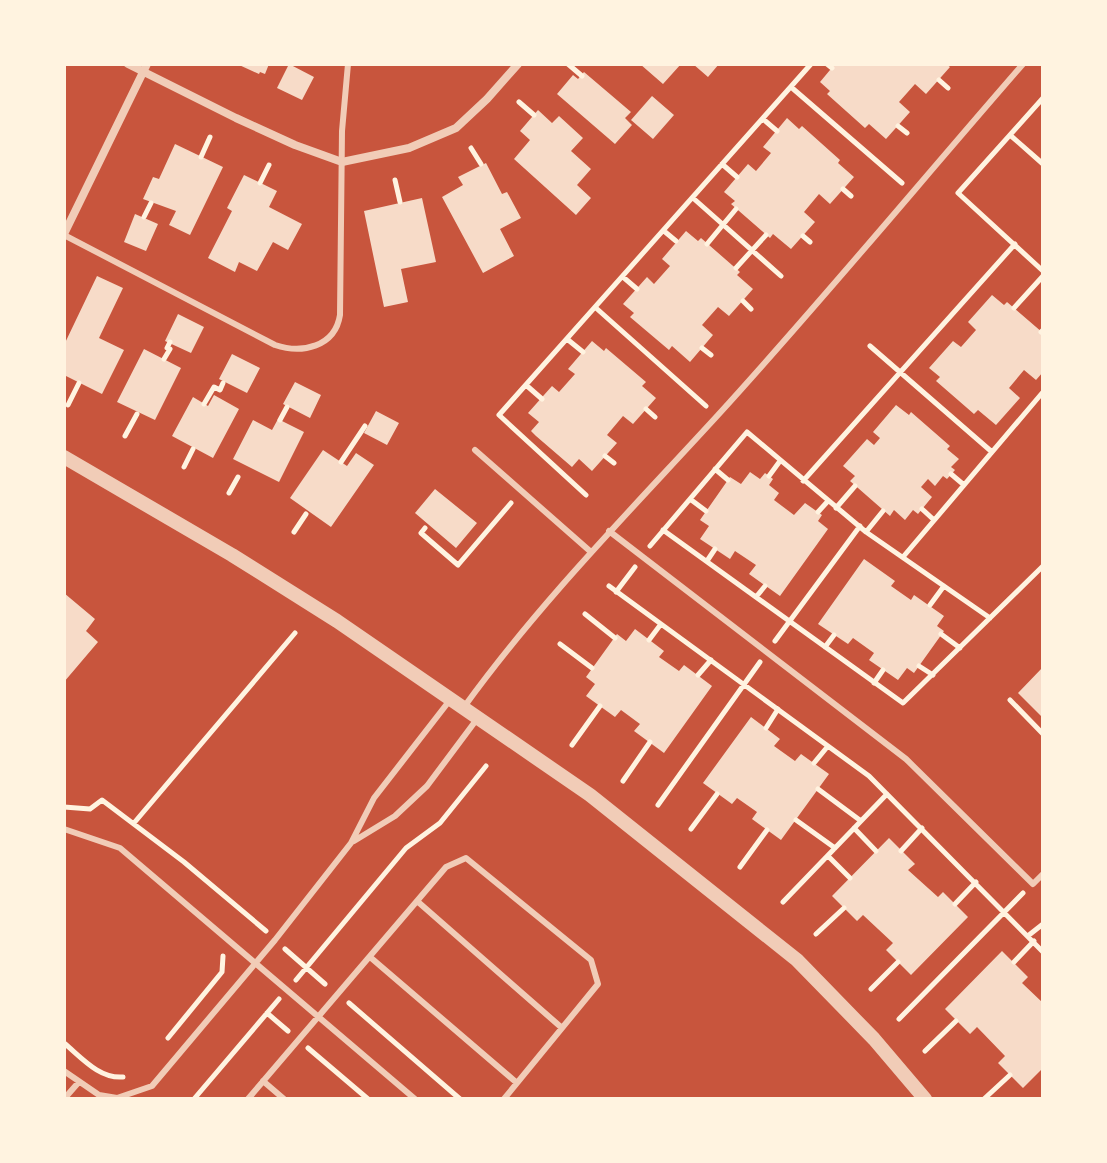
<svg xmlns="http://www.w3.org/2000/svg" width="1107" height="1163" font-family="'DM Sans',sans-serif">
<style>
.building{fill:#f7dbc8}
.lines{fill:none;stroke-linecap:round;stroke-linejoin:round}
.path{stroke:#fff3e0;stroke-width:5}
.service{stroke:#f1ccb7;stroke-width:6}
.minor{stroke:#f1ccb7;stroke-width:8}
.tertiary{stroke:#f1ccb7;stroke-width:14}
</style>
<rect width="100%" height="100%" fill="#c8553d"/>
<path class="building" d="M237,64H269L265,74L260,72L259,74Z
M289,64L314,77L302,100L277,88Z
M640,64H681L663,84Z
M693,64H719L708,77Z
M835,64H946L950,67L926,94L915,84L899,102L910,112L886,139L869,124L865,128L827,94L830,91L820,82Z
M584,72L631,112L625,118L632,125L615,144L557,94L573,75L578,79Z
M652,96L674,115L653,139L631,120Z
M538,110L552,123L559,116L583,138L571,151L591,169L577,185L591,198L576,215L514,159L530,140L520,131Z
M787,118L799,129L802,126L840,160L838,163L854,177L830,204L819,194L804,212L815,222L791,249L773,234L770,238L731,204L735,201L724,192L748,164L756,171L771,153L763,147Z
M175,144L223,167L190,235L169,225L176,211L143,199L153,177L159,179Z
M486,163L502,194L507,192L521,218L500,229L514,256L483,273L442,197L463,185L458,177Z
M244,175L277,191L269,207L302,224L288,250L273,242L257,271L239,262L235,272L208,258L232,211L227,208Z
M422,198L436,262L401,269L408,302L384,307L364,211Z
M135,214L158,224L146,251L124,242Z
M686,231L698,241L701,238L740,272L737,275L753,289L729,316L718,307L702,325L713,335L690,362L672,346L669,350L630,317L634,313L623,304L647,277L654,284L670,266L662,259Z
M97,276L123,288L99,338L124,350L102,394L64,375V345Z
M992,295L1004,305L1007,302L1043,333V372L1036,380L1024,370L1009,388L1020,398L996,425L978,410L974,414L936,381L940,377L929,368L953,341L961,347L976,330L968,322Z
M178,314L204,327L191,353L165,341Z
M592,341L604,351L606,348L646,382L642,386L656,398L633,424L623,416L607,435L617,443L592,471L579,459L572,467L536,436L531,431L539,422L528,413L552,386L559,392L575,374L568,369Z
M144,349L181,368L155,420L117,402Z
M232,354L260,368L247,393L219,379Z
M295,382L321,395L310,418L283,404Z
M214,395L239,409L213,458L172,436L193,397L208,406Z
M896,405L909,415L911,412L950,446L947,449L959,459L951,467L955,470L947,479L943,476L935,486L928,479L921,487L932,497L918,514L913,510L905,520L894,510L890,516L850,481L855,476L843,466L867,439L874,445L880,438L873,432Z
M376,411L399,423L387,445L364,433Z
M278,419L304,432L279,482L233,459L253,420L272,430Z
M323,450L347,466L356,453L374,465L331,527L290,498Z
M750,472L760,479L765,473L773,479L769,485L779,493L774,500L794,515L805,503L822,515L818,521L828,529L780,596L749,574L756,565L735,551L730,559L700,539L709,526L700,520L730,477L741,484Z
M435,489L477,523L456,548L415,513Z
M864,559L895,581L891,586L911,600L914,595L944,616L937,626L944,631L914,673L907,668L898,680L869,660L874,653L853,638L848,644L818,624Z
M64,593L95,619L86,631L98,642L64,682Z
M635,629L664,651L659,657L679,671L684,665L712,686L664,753L634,731L640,724L621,710L615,717L586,696L595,684L586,677L617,634L626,641Z
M1043,667V718L1018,693Z
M751,717L780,739L774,746L795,761L801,754L829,774L781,840L752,819L757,812L737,798L732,804L703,783Z
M889,838L915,864L908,870L938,897L943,892L968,917L911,975L886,950L893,943L863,915L857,921L832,896Z
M1002,951L1028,977L1022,983L1043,1003V1068L1023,1088L998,1063L1005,1056L977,1027L970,1034L945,1009Z"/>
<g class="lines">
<path class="path" d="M568,64L582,76
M827,64L832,68
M939,80L948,88
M791,87L902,183
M1043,98L958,193L1043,271
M519,102L534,115
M763,119L777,131
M898,126L907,133
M1010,135L1043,164
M471,148L481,164
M201,157L210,137
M722,164L737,177
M395,180L400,202
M260,183L269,165
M843,189L851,196
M693,198L781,276
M144,217L151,203
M664,231L676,241
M803,236L810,242
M707,244L736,209
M736,268L766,235
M623,277L637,289
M743,301L751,309
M596,308L706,406
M1014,308L1043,276
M1041,332L1043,330
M567,339L583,352
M870,346L992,452
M702,348L711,355
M164,359L170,349L167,348L170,342
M526,385L542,399
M204,404L214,387L220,390L223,383
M68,405L79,383
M646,409L655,417
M280,420L287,407
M125,436L137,414
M605,456L614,463
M341,462L365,426
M184,467L193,449
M715,469L728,480
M951,474L964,485
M769,476L780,461
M803,481L1015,244
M229,493L238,477
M586,495L499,415L811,64
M690,499L706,511
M836,508L855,486
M922,509L934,520
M818,512L828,501
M425,528L421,533L458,565L511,503
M663,530L903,703L1043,566
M294,532L306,514
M866,532L883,511
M650,546L747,432L866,532L990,618
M903,557L1043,392
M707,561L715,549
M609,586L869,776L1043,952
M616,592L635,567
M756,597L765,586
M930,605L944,586
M585,614L615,638
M941,634L960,648
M649,640L661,624
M775,641L860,526
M560,644L592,668
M825,647L834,635
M919,666L933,675
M698,675L711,660
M874,683L883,670
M1010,700L1043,734
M766,728L778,709
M572,745L600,706
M814,763L828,746
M623,781L650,742
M818,789L861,821
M658,805L760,662
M64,807L90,809L102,800L184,862L266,931
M796,820L835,848
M134,823L295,633
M854,828L876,851
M691,829L717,794
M901,851L922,828
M828,856L850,878
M740,867L767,830
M783,902L887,794
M955,904L976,882
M816,934L844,908
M1029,935L1043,924
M285,949L325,984
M1014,962L1034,941
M296,980L406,848L440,823L486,766
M871,989L898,962
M349,1003L460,1099
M267,1013L288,1031
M899,1019L1023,893
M168,1038L222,972L223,956
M64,1043C81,1057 99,1079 123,1077
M308,1048L368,1099
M925,1051L956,1021
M194,1099L279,999
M984,1099L1010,1075"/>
<path class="service" d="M64,235L275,345C302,354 335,347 340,315L342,131L348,64
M475,450L591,552
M609,531L906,759L1033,884L1043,874
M464,707C540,602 631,510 718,415C822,301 921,181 1023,64
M64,829L120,848L415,1099
M354,841L395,816L427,786L477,719
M417,901L562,1028
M370,957L517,1083
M64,1071L99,1095L117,1098L152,1086L275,940L351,843L374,798L450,700
M263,1081L284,1099
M64,1099L78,1083
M248,1099L446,867L466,858L591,960L598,984L504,1099"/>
<path class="minor" d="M128,64L236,118L295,145L342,162L409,148L456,128L487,99L518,64
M64,234L147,64"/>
<path class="tertiary" d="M64,457L232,555L337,621L590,795L797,960L874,1039L925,1099"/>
</g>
<rect width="1107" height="1163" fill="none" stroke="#fff3e0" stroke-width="132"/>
</svg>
